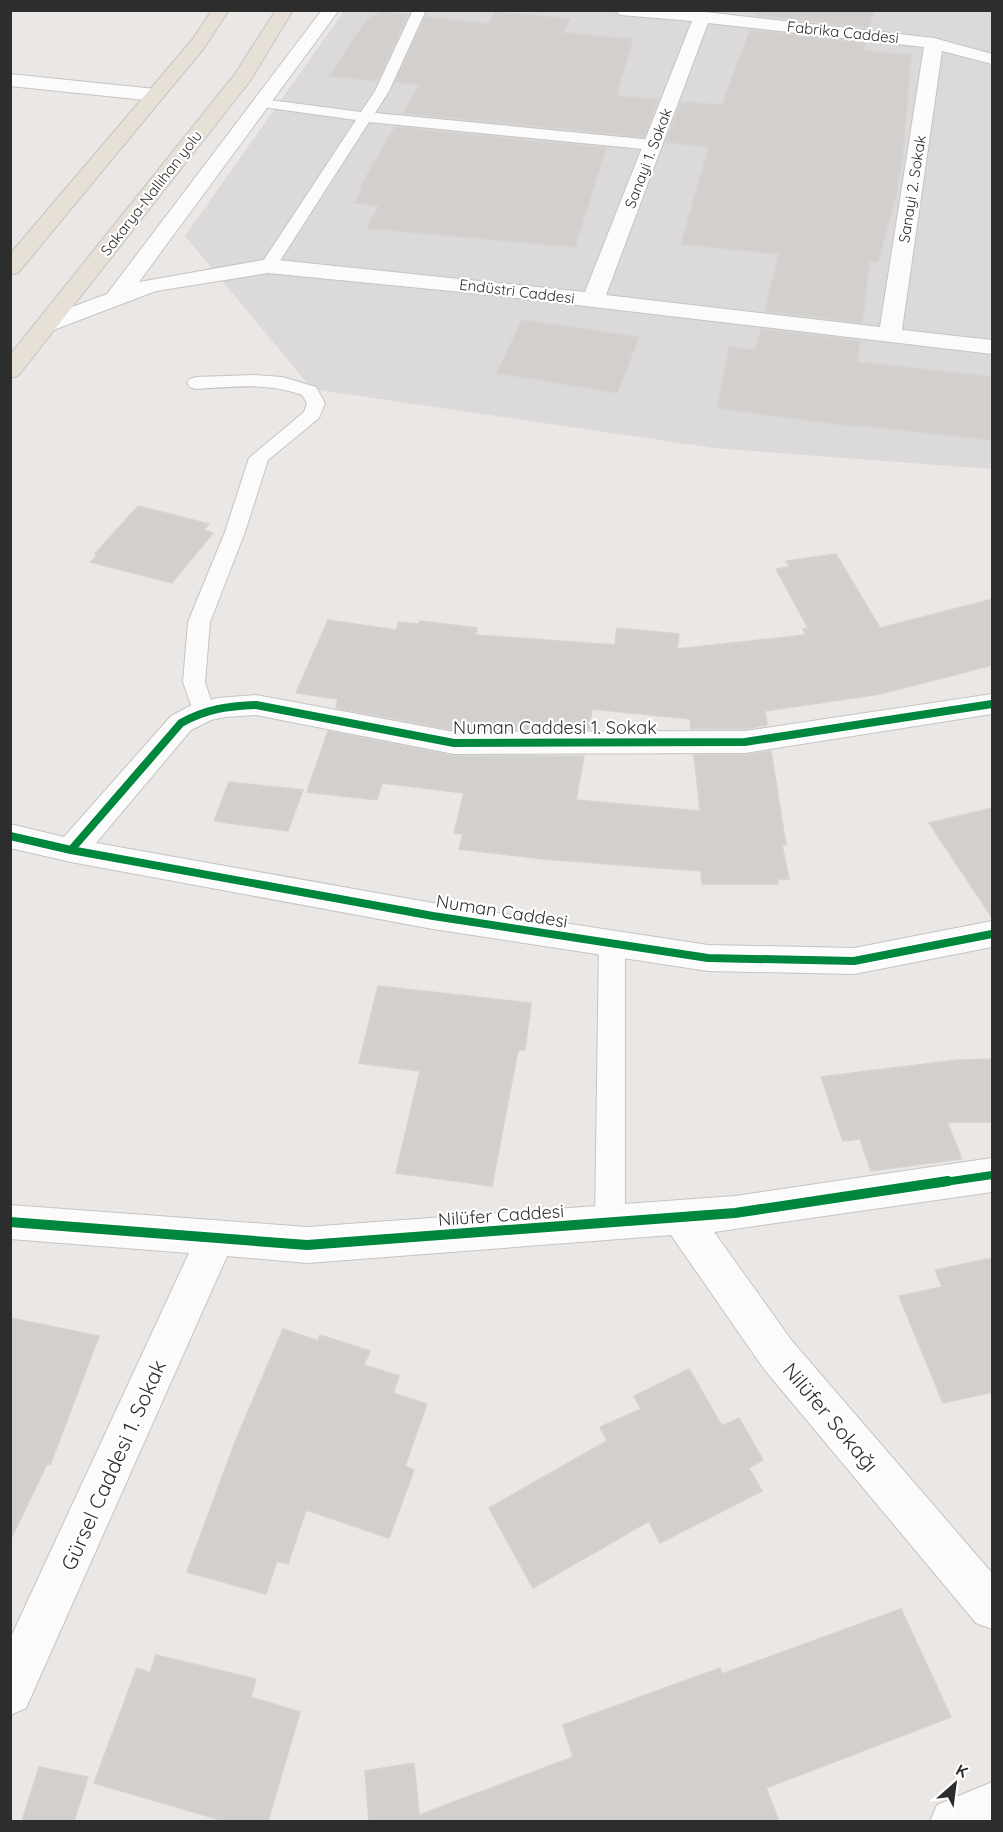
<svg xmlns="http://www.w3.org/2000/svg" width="1003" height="1832" font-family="Quicksand,sans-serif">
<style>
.industrial{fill:#dbd9da}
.building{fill:#d2cfcd;stroke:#d5d3d0;stroke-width:1.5}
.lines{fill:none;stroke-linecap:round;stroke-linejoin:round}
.lane-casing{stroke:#c5c4c4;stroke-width:2}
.street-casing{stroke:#c5c4c4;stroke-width:2}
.primary-casing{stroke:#c6c4c3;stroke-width:2}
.lane{fill:#fcfbfb;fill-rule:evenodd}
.street{fill:#fcfbfb;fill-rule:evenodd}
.primary{fill:#e6e0d6;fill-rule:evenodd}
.cycleway-far1-casing{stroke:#fff;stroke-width:11}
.cycleway-casing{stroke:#fff;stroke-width:14}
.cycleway-far1{stroke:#00873e;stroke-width:8}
.cycleway{stroke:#00873e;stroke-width:10}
.labels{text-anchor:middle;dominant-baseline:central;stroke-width:4.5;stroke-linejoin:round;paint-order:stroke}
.far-street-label{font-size:15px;fill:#2d2d2d;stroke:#fff}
.street-label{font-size:18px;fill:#2d2d2d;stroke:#fff}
.near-street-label{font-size:21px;fill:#2d2d2d;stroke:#fff}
</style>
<rect width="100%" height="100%" fill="#eae7e4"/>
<path class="industrial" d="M344,11H992V469L714,448L312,389L185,236Z"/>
<path class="building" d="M757,10H874L869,28L755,15Z
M379,12L408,15L377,81L330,76L357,34L371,16H376Z
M495,12L570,19L563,33L633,39L616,96L658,100L644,137L403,113L420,85L395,82L425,17L489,24Z
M750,30L865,43L863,51L911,55L902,162L896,188H898L878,262L870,261L862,323L765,311L779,254L681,244L709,147L666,142L681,102L722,105Z
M395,127L606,148L575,247L367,228L379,206L354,203L364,188L360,187Z
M522,320L639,337L617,393L497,373Z
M761,329L860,341L857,362L993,377V440L858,425V427L718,408L729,347L756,350Z
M138,506L209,524L204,530L213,533L172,583L91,562L97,555L95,554Z
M836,554L880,628L993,599V665L880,694L765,711L767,725L745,729H691L690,719L592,709L589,729L454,730L336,708L338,699L296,693L328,620L396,630L399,622L419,624L420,621L477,628L475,635L615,645L617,628L679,634L677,649L806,635L803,629L808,628L776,569L790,567L786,561Z
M328,731L454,756H584L576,800L700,811L694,755H745L771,751L786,845H782L789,879H778V884H702L701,871L544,859L459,849L463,834L454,833L464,793L382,783L377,800L307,792Z
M229,782L303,790L288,831L214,821Z
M993,808V919L929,823Z
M378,986L531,1003L525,1050H518L492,1186L396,1173L420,1071L359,1063Z
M993,1059V1122H947L962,1159L871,1171L860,1139L843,1141L821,1077L958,1060Z
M993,1258V1392L943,1403L899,1296L942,1287L935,1270Z
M10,1318L99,1336L50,1465L47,1464L10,1541Z
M283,1329L318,1341L320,1335L370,1351L364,1365L399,1376L393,1393L427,1404L405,1466L414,1470L389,1538L306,1510L288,1564L277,1561L266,1594L187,1572L235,1442Z
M689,1369L722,1426L739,1418L763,1460L749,1468L762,1491L660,1543L649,1521L533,1588L489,1508L607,1441L600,1427L641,1409L634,1396Z
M901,1609L951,1717L766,1788L779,1821H369L365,1771L414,1763L419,1815L573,1757L563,1725L720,1668L722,1674Z
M156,1655L256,1679L251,1697L300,1712L268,1821H224L94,1783L137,1668L150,1673Z
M39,1767L88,1777L74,1821H22Z"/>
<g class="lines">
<defs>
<path id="lane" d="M413,10H426L389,91L375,113L653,140L661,145L653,150L369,122L274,270H262L260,266L356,120L262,107L255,103L262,99L361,112L375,91Z
M253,375L282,377L316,387L325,403L319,418L268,460L245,532L210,622L205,682L214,710L211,716L203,718L195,716L183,682L188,622L225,532L249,458L304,412L307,403L302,395C268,382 232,387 196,389L190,387L187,383L190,379L196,377Z
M612,934L621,937L625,944V1222L620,1231L610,1235L600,1231L595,1222L599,944L603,937Z"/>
<path id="street" d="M322,10H339L139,282L268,259L585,292L692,21L621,15L613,10H687L934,38L992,54V64L942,51L902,330L992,340V354L492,295L268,273L156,291L56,329L48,331L40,329L37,324L40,319L107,294ZM708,23L924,47L880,327L606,295Z
M10,74L155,89L162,91L164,95L162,99L155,101L10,86Z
M992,694V714L745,753L454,754L256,715L225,717L211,720L191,730L96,843L433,903L708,945L854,948L992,921V947L854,974L708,971L433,929L71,862L10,848V824L64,837L171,716L190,706L217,698L256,695L454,732L745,731Z
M992,1158V1192L714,1232L792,1341L992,1573V1629L976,1623L764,1369L671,1235L307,1263L227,1256L26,1708L10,1715V1639L189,1253L10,1239V1205L307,1227L735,1196Z
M992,1782V1822H930L937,1805Z"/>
<path id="primary" d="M212,10H229L204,48L18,273L10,274V254L192,40Z
M276,10H293L250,81L18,376L10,378V355L235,74Z"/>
</defs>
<use href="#lane" class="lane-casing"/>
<use href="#street" class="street-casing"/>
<use href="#primary" class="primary-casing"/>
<use href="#lane" class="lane"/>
<use href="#street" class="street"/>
<use href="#primary" class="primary"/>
<defs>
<path id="cycleway-far1" d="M10,836L71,850L433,916L708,958L854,961L992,934
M71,850L181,723C206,709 228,706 256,705L454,743L745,742L992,704
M938,1183L992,1175"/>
<path id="cycleway" d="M10,1222L307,1245L735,1213L948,1181"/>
</defs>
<use href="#cycleway-far1" class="cycleway-far1-casing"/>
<use href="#cycleway" class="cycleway-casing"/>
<use href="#cycleway-far1" class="cycleway-far1"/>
<use href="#cycleway" class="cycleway"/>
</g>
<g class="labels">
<g class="far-street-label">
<text transform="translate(843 32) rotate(6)">Fabrika Caddesi</text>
<text transform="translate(648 158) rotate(-69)">Sanayi 1. Sokak</text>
<text transform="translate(912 189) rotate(-81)">Sanayi 2. Sokak</text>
<text transform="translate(151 193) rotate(-52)">Sakarya-Nallıhan yolu</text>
<text transform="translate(517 291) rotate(7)">Endüstri Caddesi</text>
</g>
<g class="street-label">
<text x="555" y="727">Numan Caddesi 1. Sokak</text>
<text transform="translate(502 911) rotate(9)">Numan Caddesi</text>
<text transform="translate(501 1215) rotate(-4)">Nilüfer Caddesi</text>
</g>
<g class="near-street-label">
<text transform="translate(831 1417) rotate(50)">Nilüfer Sokağı</text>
<text transform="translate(113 1465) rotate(-66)">Gürsel Caddesi 1. Sokak</text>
</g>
</g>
<rect width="1003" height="1832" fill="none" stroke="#2d2d2d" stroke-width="24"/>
<g transform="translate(955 1784) rotate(28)" stroke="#ffffff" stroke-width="4.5" paint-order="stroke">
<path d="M0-4.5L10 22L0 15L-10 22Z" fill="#2d2d2d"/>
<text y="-9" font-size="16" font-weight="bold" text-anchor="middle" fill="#2d2d2d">K</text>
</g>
</svg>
